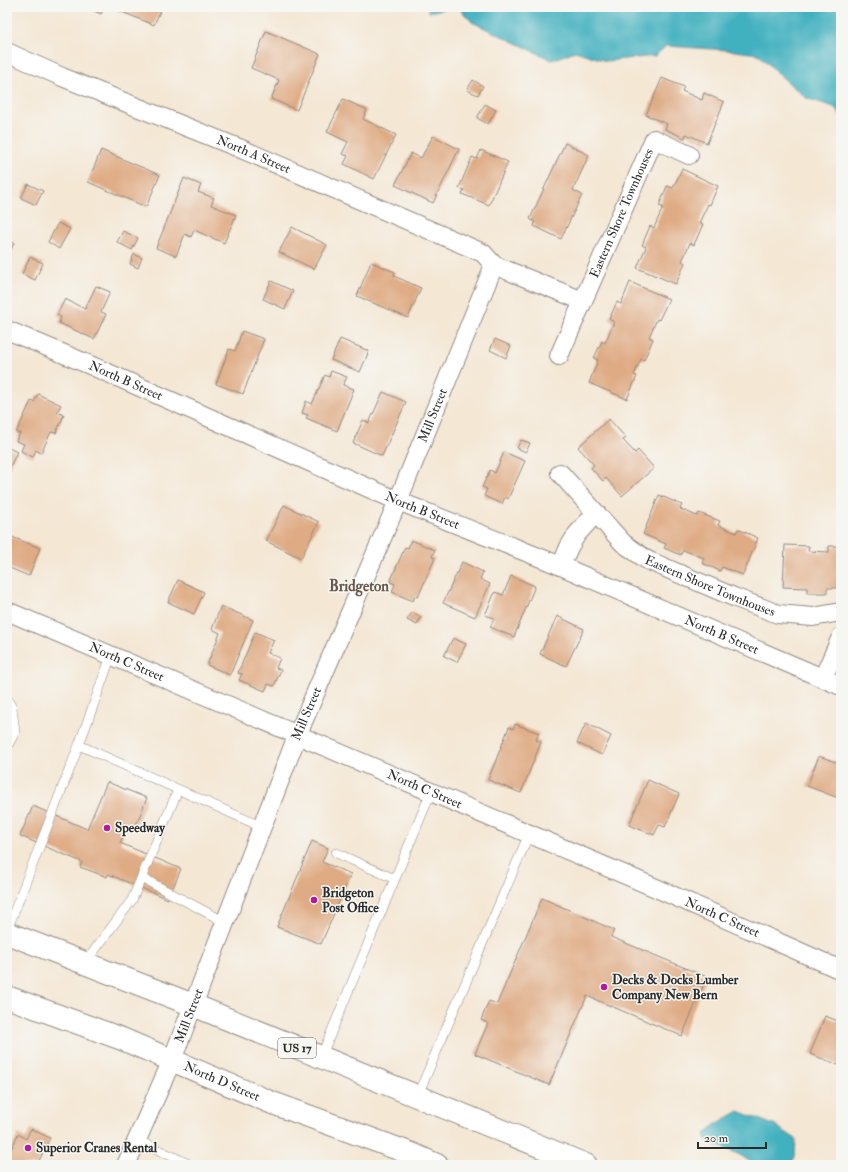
<svg xmlns="http://www.w3.org/2000/svg" width="848" height="1172" font-family="'IM FELL Double Pica',serif">
<style>
.water{fill:#43b1bf;stroke:#376e75}
.building{fill:#dfab84}
.lines{fill:none;stroke-linecap:round;stroke-linejoin:round}
.lane-casing{stroke:#908980;stroke-width:10}
.street-casing{stroke:#908980;stroke-width:20}
.highway-casing{stroke:#908980;stroke-width:24}
.lane{stroke:#fff;stroke-width:9}
.street{stroke:#fff;stroke-width:18}
.highway{stroke:#fff;stroke-width:22}
.poi-dot{fill:#b5179e;stroke:#f6f6f2;stroke-width:1.5}
.labels{text-anchor:middle;dominant-baseline:central;stroke-width:3;stroke-linejoin:round;paint-order:stroke}
.shield{fill:#f6f6f2;stroke:#686867;stroke-width:1}
.shield-label{font-size:12px;font-weight:bold;fill:#2b2b2b}
.street-label{font-size:13px;fill:#2b2b2b;stroke:#f6f6f2}
.poi-label{font-size:13px;font-weight:bold;fill:#2b2b2b;stroke:#f6f6f2;text-anchor:start}
.quarter-label{font-size:15px;font-weight:bold;fill:#6a584a;stroke:#f6f6f2}
</style>
<rect width="100%" height="100%" fill="#f6f6f2"/>
<filter id="ink" filterUnits="userSpaceOnUse"><feTurbulence type="fractalNoise" baseFrequency=".025" numOctaves="2"/><feDisplacementMap in="SourceGraphic" scale="8" xChannelSelector="R" yChannelSelector="G"/><feConvolveMatrix kernelMatrix="1 2 1 2 8 2 1 2 1" color-interpolation-filters="sRGB"/></filter>
<filter id="wash" filterUnits="userSpaceOnUse"><feTurbulence type="fractalNoise" baseFrequency=".012" numOctaves="4" result="noise"/><feDisplacementMap in="SourceGraphic" scale="16" xChannelSelector="R" yChannelSelector="G"/><feGaussianBlur stdDeviation="0.9" result="paint"/><feColorMatrix in="noise" values="0 0 0 0 0 0 0 0 0 0 0 0 0 0 0 0 0 1.4 0 .05"/><feComposite in="paint" operator="in"/></filter>
<g filter="url(#wash)">
<rect width="100%" height="100%" fill="#f4e7d4"/>
<path class="water" d="M427,7H454L429,12Z
M458,7H841V115L834,107L806,98L783,78L758,54L727,50L666,46L655,56L606,61L575,51L552,60L472,22Z
M739,1111L776,1126L796,1139L795,1157L790,1165H753C744,1154 721,1147 708,1142L705,1134L716,1124Z"/>
<g id="blocks">
<path class="building" d="M85,7H104L101,14Z
M110,7H162L154,25Z
M266,31L320,54L297,110L271,99L279,80L251,68Z
M662,78L684,87L682,91L702,100L704,93L724,102L707,143L686,134L685,138L665,129L667,124L646,115Z
M473,80L483,86L478,95L467,90Z
M343,99L367,110L363,119L396,135L374,179L344,164L348,156L342,154L348,142L327,132Z
M485,104L496,110L488,124L477,118Z
M433,136L459,149L433,203L395,185L411,153L421,158Z
M565,143L589,155L573,190L582,195L561,239L534,226L535,222L530,219Z
M101,150L160,175L146,207L88,182Z
M481,150L508,162L489,205L462,194L464,190L459,188L472,157L477,159Z
M682,169L718,186L710,205L708,204L699,223L703,224L694,245L690,243L682,261L685,263L676,284L637,268L646,247L642,245L650,226L654,228L663,207L659,206L667,186L673,188Z
M184,178L201,185L198,192L214,198L211,205L236,215L224,243L194,230L191,237L185,234L176,256L156,248Z
M28,184L43,191L36,205L21,198Z
M58,223L70,229L59,249L48,242Z
M292,227L327,245L314,269L279,252Z
M123,231L138,238L132,250L117,242Z
M7,240L14,243L7,259Z
M134,254L142,258L138,268L130,264Z
M30,257L43,263L35,280L22,274Z
M371,262L395,272L394,276L421,288L408,318L357,296Z
M271,281L293,291L285,309L263,299Z
M630,282L669,299L659,320L657,319L649,337L653,339L644,360L641,359L634,375L637,376L627,399L589,383L598,360L594,358L602,341L605,343L614,322L609,319L617,302L621,304Z
M96,286L110,292L101,312L106,314L94,339L59,323L61,317L57,315L65,299L85,309Z
M242,331L264,339L243,394L216,384L229,349L235,351Z
M340,339L369,351L360,372L331,360Z
M495,339L511,346L506,358L490,350Z
M331,371L347,377L343,385L354,389L337,431L306,418L308,415L302,413L306,401L312,404L325,375L329,377Z
M383,392L406,402L382,456L353,443L363,420L369,423Z
M38,394L61,405L57,412L64,415L56,433L51,432L41,453L36,450L33,457L21,451L24,444L16,441L20,433H16L31,401L34,402Z
M609,419L626,438L623,440L635,453L638,450L654,468L622,496L606,478L603,481L591,468L594,465L578,447Z
M521,440L530,443L526,452L517,448Z
M7,447L17,452L7,473Z
M504,452L525,461L508,499L505,497L502,504L484,496L487,489L482,487L490,470L495,473Z
M659,495L682,505L680,509L697,516L699,513L720,521L718,525L736,533L738,529L758,538L743,575L722,567L720,571L702,563L704,558L683,550L681,555L673,552L664,548L666,544L643,534Z
M284,505L319,522L301,558L266,541Z
M7,535L40,548L29,576L7,567Z
M411,540L435,550L432,557L435,558L418,597L415,596L413,601L392,592L395,584L390,582L405,547L408,548Z
M785,545L809,546L808,551L829,552V546H841V588H827V593H807V588L783,587Z
M462,562L483,572L480,579L490,584L475,617L443,603Z
M511,576L535,586L514,637L490,627L494,618L485,615L495,592L503,595Z
M178,580L204,592L194,614L168,602Z
M221,606L253,620L230,675L207,665L220,633L212,629Z
M412,612L421,617L417,625L407,620Z
M557,616L584,629L566,666L540,654Z
M255,632L274,640L268,653L280,658L276,668L281,670L274,686L268,684L265,691L239,680L242,674L238,673Z
M453,638L466,644L457,662L444,656Z
M586,723L611,736L602,755L577,743Z
M515,724L539,733L536,740L541,742L521,793L488,780L509,727L513,729Z
M819,756L841,764V799L807,786Z
M648,780L679,794L665,827L659,825L654,835L629,825Z
M107,782L147,798L134,830L127,827L120,843L181,869L168,899L108,874L107,877L80,867L82,862L20,836L33,806L87,829Z
M312,841L328,848L322,862L351,874L321,944L277,927Z
M542,898L614,930L611,937L707,977L682,1036L587,996L549,1085L475,1054L488,1023L481,1020L489,1001L497,1004Z
M825,1016L841,1022V1066L810,1054Z
M31,1129L50,1138L37,1165H7V1158L18,1134L26,1139Z
M841,1154V1165H837Z"/>
</g>
</g>
<g filter="url(#ink)">
<use href="#blocks" fill-opacity="0" stroke="#908980" stroke-width="1"/>
<g class="lines">
<defs>
<path id="lane" d="M7,699L12,708L15,732L7,747
M79,745L262,827
M336,853L395,879
M142,878L225,922
M7,930L79,745L111,656
M85,963L132,900L178,790
M321,1057L431,792
M417,1097L529,834
M137,1140L191,1165"/>
<g id="street">
<path id="s1" d="M7,52L62,77L239,148L483,253L494,265L583,301L654,139L689,155"/>
<path id="s2" d="M7,330L90,365L398,501L561,566L841,686"/>
<path d="M559,356L583,301"/>
<path d="M560,473L596,513L577,534L569,547L561,566"/>
<path id="s3" d="M596,513L623,543L647,560L736,598L778,614L813,617L841,612"/>
<path id="s4" d="M7,611L656,888L841,970"/>
<path d="M823,678L841,637"/>
<path id="s5" d="M126,1165L172,1060L297,736L398,501L494,265"/>
</g>
<g id="highway">
<path d="M7,933L193,1005L586,1165"/>
<path id="s6" d="M7,997L122,1039L270,1102L412,1154L437,1165"/>
</g>
</defs>
<use href="#lane" class="lane-casing"/>
<use href="#street" class="street-casing"/>
<use href="#highway" class="highway-casing"/>
<use href="#lane" class="lane"/>
<use href="#street" class="street"/>
<use href="#highway" class="highway"/>
</g>
</g>
<g class="poi-dot">
<circle cx="107" cy="828" r="4"/>
<circle cx="314" cy="900" r="4"/>
<circle cx="604" cy="987" r="4"/>
<circle cx="28" cy="1148" r="4"/>
</g>
<g class="labels">
<rect class="shield" x="278" y="1038" width="38" height="20" rx="3"/>
<g class="shield-label">
<text x="297" y="1048">US 17</text>
</g>
<g class="street-label">
<text stroke="none"><textPath href="#s1" startOffset="267">North A Street</textPath></text>
<text stroke="none"><textPath href="#s1" startOffset="725">Eastern Shore Townhouses</textPath></text>
<text stroke="none"><textPath href="#s2" startOffset="129">North B Street</textPath></text>
<text stroke="none"><textPath href="#s5" startOffset="810">Mill Street</textPath></text>
<text stroke="none"><textPath href="#s2" startOffset="453">North B Street</textPath></text>
<text stroke="none"><textPath href="#s3" startOffset="138">Eastern Shore Townhouses</textPath></text>
<text stroke="none"><textPath href="#s2" startOffset="777">North B Street</textPath></text>
<text stroke="none"><textPath href="#s4" startOffset="130">North C Street</textPath></text>
<text stroke="none"><textPath href="#s5" startOffset="486">Mill Street</textPath></text>
<text stroke="none"><textPath href="#s4" startOffset="454">North C Street</textPath></text>
<text stroke="none"><textPath href="#s4" startOffset="778">North C Street</textPath></text>
<text stroke="none"><textPath href="#s5" startOffset="162">Mill Street</textPath></text>
<text stroke="none"><textPath href="#s6" startOffset="231">North D Street</textPath></text>
</g>
<g class="poi-label">
<text x="115" y="828">Speedway</text>
<text x="322" y="893">Bridgeton<tspan x="322" dy="15">Post Office</tspan></text>
<text x="612" y="980">Decks &amp; Docks Lumber<tspan x="612" dy="15">Company New Bern</tspan></text>
<text x="36" y="1148">Superior Cranes Rental</text>
</g>
<g class="quarter-label">
<text x="359" y="586">Bridgeton</text>
</g>
</g>
<rect width="848" height="1172" fill="none" stroke="#f6f6f2" stroke-width="24"/>
<path d="M698 1142v6h68v-6" fill="none" stroke="#2b2b2b" stroke-width="2"/>
<text x="704" y="1142" font-size="12" fill="#2b2b2b" stroke="#f6f6f2" stroke-width="3" paint-order="stroke">20 m</text>
</svg>
